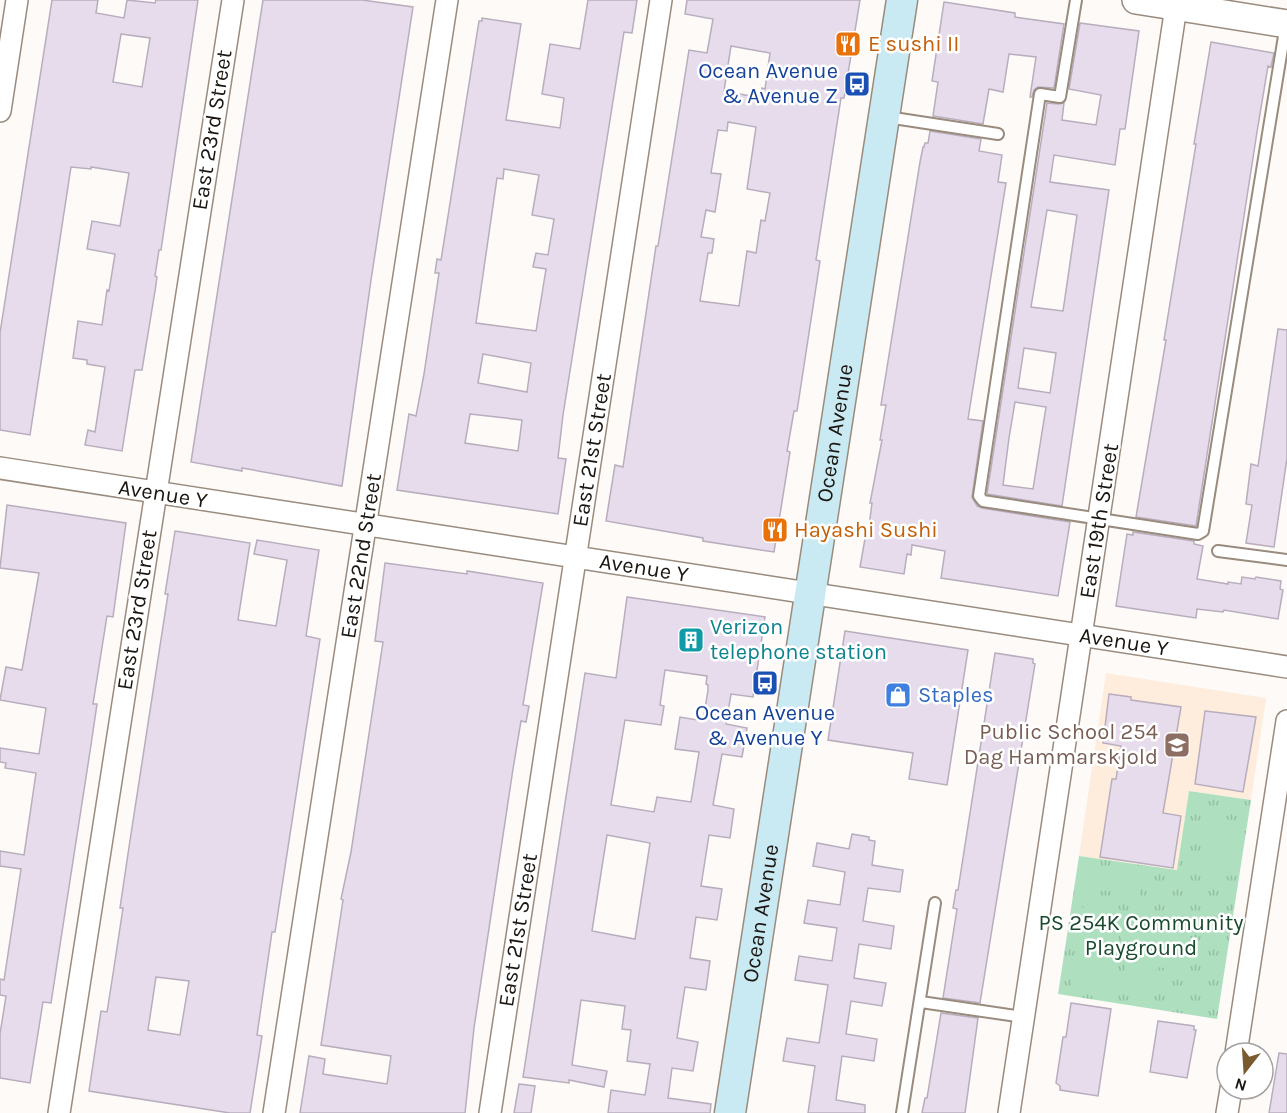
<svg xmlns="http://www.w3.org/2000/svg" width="1287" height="1113" font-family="Karla,sans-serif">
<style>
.built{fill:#feeddd}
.park{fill:url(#park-tufts)}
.pitch{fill:#aee0bf}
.building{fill:#e7dcec;stroke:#b8adbd;stroke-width:1.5;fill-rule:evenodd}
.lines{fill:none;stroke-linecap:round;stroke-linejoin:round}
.service-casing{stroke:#998b7e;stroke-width:14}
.minor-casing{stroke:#998b7e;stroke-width:24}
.tertiary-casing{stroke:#998b7e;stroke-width:30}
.secondary-casing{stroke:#998b7e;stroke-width:33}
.service{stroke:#fff;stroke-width:10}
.minor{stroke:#fff;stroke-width:21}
.tertiary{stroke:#fff;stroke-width:27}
.secondary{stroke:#c9eaf3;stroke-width:30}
.labels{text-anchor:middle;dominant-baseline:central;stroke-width:5;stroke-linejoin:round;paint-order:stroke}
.food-label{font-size:22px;fill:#c56008;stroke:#fff;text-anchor:start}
.transit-label{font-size:22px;fill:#164399;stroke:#fff;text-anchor:end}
.street-label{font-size:22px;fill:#1b1611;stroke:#fff}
.culture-label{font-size:22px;fill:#0d838f;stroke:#fff;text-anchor:start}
.shop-label{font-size:22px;fill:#366cbe;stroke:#fff;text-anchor:start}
.education-label{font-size:22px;fill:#785e54;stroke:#fff;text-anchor:end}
.park-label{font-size:22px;fill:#19492e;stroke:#fff}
</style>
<defs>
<pattern id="park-tufts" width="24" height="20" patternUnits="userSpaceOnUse" patternTransform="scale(1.5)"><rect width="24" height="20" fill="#aee0bf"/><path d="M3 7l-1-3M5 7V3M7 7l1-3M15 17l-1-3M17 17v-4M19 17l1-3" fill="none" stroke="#95bfa3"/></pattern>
</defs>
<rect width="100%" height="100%" fill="#fdfaf7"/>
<path class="built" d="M1106,673L1266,698L1251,800L1189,791L1177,870L1079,856Z"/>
<path class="park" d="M1189,791L1251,800L1217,1019L1058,994L1079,856L1177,870Z"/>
<path class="pitch" d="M1208,816L1243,822L1235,876L1200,871Z
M1082,865L1143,875L1139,896L1078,886Z
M1084,904L1123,910L1110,992L1071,986Z
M1125,912L1174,920L1166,968L1157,967L1151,998L1122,994L1127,962L1118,960Z"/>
<path class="building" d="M52,0H98L96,13L124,18L127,0L155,3L156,0H198L161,250H159L155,276L157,277L155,291L142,370H135L122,451L85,445L88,430L95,432L105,367L87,364V360L73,358L78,321L102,325L107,290L109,291L115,254L87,249L92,221L120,226L129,173L91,167V169L71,167L30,435L0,430V333ZM121,34L150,38L142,87L113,82Z
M263,0H362L413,7L371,280L342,486L242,468V471L191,462Z
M588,0H637L632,33L624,32L563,415L558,458L566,459L558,514L397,490L409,414L416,416L424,374L439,273H435L437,259L441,260L479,21H482V18L521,24L506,120L560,128L564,98L542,94L550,44L580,49ZM504,169L539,175L532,215L554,219L548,255L536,253L533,267L546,269L536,331L476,323L497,178L503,179ZM483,354L531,363L527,392L478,383ZM470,414L522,420L518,451L465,443Z
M687,0H860L844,98H841L816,260L820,261L797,411H794L787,451L790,452L774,552L703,541V538L606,521L615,465L623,467L656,246H658L689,50L707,53L713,19L685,14ZM731,46L770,53L765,89L762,88L761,98L724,91ZM728,122L756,127L747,189L770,193L765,221L761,220L756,253L747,251L739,306L700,301L708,253H712L714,239L701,237L706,210L715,212L721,174L711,173L718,130L727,131Z
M944,2L1015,13V17L1064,24L1054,88L1038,87L1034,90L1032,97H1030L1036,57L1009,54L1003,92L989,89L983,124L933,116L938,82L932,81Z
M1080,23L1139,31L1125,129H1120L1115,165L1054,155L1050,182L1109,190L1062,506L987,494L1047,103L1059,104L1064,103L1062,120L1096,125L1101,95L1069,89ZM1047,210L1077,215L1063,311L1031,307ZM1024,348L1056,353L1050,393L1018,388ZM1015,402L1046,407L1033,489L1003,485L1009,438Z
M1211,42L1274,53L1271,67L1268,66L1257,132L1196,526L1136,517L1166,340H1164L1196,144H1194Z
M930,131L981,139L979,151L1002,155L998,182L1006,183L968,419L983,421L972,497L977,506L982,508L1070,522L1058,596L941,578L945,551L912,545L911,555L907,554L904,574L860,567L866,533L868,534L872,503H870L882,440H880L886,405H881L920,162L923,147H924L925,143H928Z
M1278,329L1287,330V458L1274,547L1246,543L1252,505L1246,504L1251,464L1258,466Z
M7,505L126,523L113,617L107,616L93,704H97L91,745L51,1003L43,1002L30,1083L0,1078V1034L6,996L0,995V979L4,980L21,869L0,866V851L24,855L36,773L5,768L6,763L0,762V748L39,754L46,708L0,700L6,667L22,670L39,573L0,568Z
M175,531L250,543L238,620L276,626L287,560L254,554L257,540L319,550L306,636L320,639L275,932H272L257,1035L262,1036L250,1113H230L89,1091L101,1011L107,1012L113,974L123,908H120L129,847L168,594H165ZM156,977L189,981L180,1035L148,1030Z
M1133,532L1194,541V544L1203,546L1197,579L1228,584V582L1241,584L1242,577L1255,579L1256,577L1281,581L1280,589L1283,590L1278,619L1224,610L1223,612L1197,609L1196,618L1116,606L1127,534L1133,535Z
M385,563L467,574V571L543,583L523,705L529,706L526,722L521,721L513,769L474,1028L465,1113H300L309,1056L325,1059L323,1074L387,1084L391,1056L321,1045L343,900L341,899L351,852L383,642L375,641Z
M627,597L765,617L753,697L731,694L726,724L747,728L742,757L722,754L713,805L734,809L730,838L709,835L701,886L722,889L717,920L696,917L690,958L710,961L706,990L685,987L677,1038L698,1042L693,1071L672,1068L668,1098L711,1104L710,1113H608L611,1090L645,1095L650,1064L627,1061L631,1030L622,1029L625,1006L581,1000L572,1065L607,1071L604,1087L569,1080V1083L523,1077L585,673L616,678ZM665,670L707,676L706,684L708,685V690L703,721L680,717L675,749L699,752L691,802L657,797L654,812L611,805L625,720L661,725L664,706L660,705ZM607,835L650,843L635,939L592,931Z
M845,631L968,650L947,785L909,779L913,753L828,740Z
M995,653L1033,659V663L1035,664L980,1003L943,998L957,909L953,908L956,890H958Z
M1109,694L1131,697V700L1181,707L1163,813L1181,816L1173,868L1100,857L1112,779H1116L1121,746L1103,743Z
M1205,711L1256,717L1243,792L1195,784Z
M852,834L869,837V840L875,841L872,865L903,870L900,892L868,888L863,921L894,926L891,949L859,944L854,978L886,983L882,1006L851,1001L846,1034L877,1039L874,1061L842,1056L836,1100L865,1105V1113H808L815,1066L783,1061L787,1038L819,1043L828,985L795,980L799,956L832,961L837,928L804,923L808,900L840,905L845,872L813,866L817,843L849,849Z
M1071,1003L1111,1009L1098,1096L1060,1090V1086L1056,1083L1063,1037H1066Z
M941,1013L978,1018L965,1113H922L925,1098H927Z
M1158,1021L1194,1026V1030H1196L1187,1078L1150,1072Z
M1279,1053L1287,1054V1113H1269Z
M519,1084L535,1086L531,1113H514Z"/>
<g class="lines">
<defs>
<path id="service" d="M1076,0L1060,97L1040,94L979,496L983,501L1198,534L1203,531L1286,24
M887,117L998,134
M1218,551L1287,560
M921,1002L1023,1017
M902,1113L935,903"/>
<path id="minor" d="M0,111L17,0
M0,468L1287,667
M1236,1053L1287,721
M59,1113L233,0
M274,1113L447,0
M490,1113L661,0
M1009,1113L1177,0
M1227,1113L1231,1089"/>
<path id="tertiary" d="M1136,0L1287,24"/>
<g id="secondary">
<path id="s1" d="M730,1113L902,0"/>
</g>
</defs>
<use href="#service" class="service-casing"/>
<use href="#minor" class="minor-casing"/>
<use href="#tertiary" class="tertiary-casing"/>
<use href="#secondary" class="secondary-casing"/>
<use href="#service" class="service"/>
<use href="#minor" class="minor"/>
<use href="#tertiary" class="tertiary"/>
<use href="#secondary" class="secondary"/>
</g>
<defs>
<symbol id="restaurant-square" viewBox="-11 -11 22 22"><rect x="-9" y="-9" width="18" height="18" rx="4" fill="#e8710a" stroke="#fff"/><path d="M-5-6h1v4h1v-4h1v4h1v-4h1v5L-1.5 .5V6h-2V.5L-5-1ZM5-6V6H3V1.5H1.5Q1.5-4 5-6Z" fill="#fff"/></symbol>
<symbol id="bus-square" viewBox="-11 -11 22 22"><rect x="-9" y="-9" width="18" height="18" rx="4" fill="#1a4fb4" stroke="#fff"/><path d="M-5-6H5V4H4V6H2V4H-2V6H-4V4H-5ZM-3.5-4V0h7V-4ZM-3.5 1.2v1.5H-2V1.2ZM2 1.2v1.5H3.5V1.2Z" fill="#fff"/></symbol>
<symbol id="building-square" viewBox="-11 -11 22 22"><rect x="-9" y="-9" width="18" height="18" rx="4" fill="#0f9aa8" stroke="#fff"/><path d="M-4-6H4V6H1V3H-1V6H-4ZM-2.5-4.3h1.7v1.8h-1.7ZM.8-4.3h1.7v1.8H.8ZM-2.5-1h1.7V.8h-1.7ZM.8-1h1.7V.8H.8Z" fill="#fff"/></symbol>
<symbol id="shop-square" viewBox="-11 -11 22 22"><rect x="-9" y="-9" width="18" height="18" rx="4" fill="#3f7fe0" stroke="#fff"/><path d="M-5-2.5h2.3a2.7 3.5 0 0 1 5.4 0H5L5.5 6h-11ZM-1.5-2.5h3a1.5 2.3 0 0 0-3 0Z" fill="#fff"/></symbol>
<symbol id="school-square" viewBox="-11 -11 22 22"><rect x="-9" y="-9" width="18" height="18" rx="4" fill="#8d6e63" stroke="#fff"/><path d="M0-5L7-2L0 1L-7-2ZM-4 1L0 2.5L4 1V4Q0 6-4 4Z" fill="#fff"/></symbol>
</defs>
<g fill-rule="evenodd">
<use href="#restaurant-square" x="833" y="29" width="30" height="30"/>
<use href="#bus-square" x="842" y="69" width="30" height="30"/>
<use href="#restaurant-square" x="760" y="515" width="30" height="30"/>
<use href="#building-square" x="676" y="625" width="30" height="30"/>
<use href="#bus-square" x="750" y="668" width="30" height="30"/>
<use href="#shop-square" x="883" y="680" width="30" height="30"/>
<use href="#school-square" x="1162" y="730" width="30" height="30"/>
</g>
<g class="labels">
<g class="food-label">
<text x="868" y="44">E sushi II</text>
<text x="794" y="530">Hayashi Sushi</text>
</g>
<g class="transit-label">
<text x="838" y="71">Ocean Avenue<tspan x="838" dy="25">&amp; Avenue Z</tspan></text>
<text x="765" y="713" text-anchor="middle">Ocean Avenue<tspan x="765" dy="25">&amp; Avenue Y</tspan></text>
</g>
<g class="street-label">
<text transform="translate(212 130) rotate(-81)">East 23rd Street</text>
<text stroke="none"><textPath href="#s1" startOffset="688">Ocean Avenue</textPath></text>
<text transform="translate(592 450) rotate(-81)">East 21st Street</text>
<text transform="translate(163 494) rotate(9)">Avenue Y</text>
<text transform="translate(1099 521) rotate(-81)">East 19th Street</text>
<text transform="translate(361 556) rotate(-81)">East 22nd Street</text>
<text transform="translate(644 568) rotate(9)">Avenue Y</text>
<text transform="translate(137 610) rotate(-81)">East 23rd Street</text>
<text transform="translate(1124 642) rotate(9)">Avenue Y</text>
<text stroke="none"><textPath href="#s1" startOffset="202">Ocean Avenue</textPath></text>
<text transform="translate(518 930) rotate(-81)">East 21st Street</text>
</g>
<g class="culture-label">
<text x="710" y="627">Verizon<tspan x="710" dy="25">telephone station</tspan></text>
</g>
<g class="shop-label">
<text x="918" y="695">Staples</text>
</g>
<g class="education-label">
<text x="1158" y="732">Public School 254<tspan x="1158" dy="25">Dag Hammarskjold</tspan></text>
</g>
<g class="park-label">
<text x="1141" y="923">PS 254K Community<tspan x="1141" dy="25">Playground</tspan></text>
</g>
</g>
<g transform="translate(1245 1071) rotate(197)"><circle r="28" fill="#ffffff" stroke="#a4a2a0" stroke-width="1.5"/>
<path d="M0-4.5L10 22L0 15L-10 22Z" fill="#795b30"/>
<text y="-9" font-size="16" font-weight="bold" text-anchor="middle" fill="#1b1611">N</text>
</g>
</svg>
